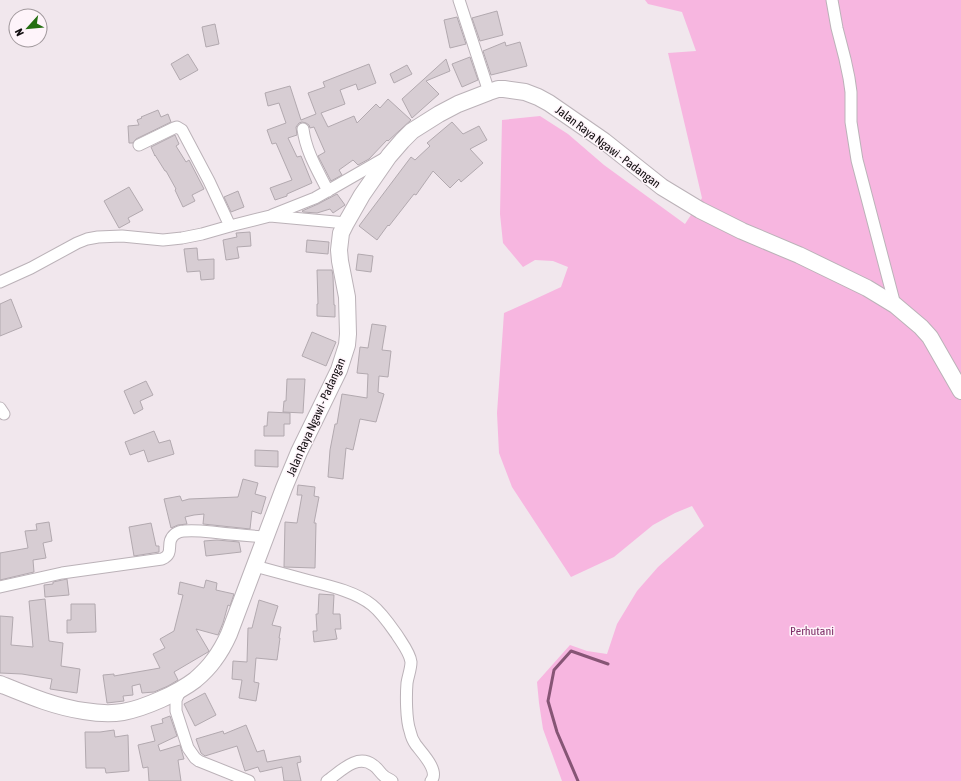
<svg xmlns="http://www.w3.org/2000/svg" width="961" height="781" font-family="'Asap Condensed',sans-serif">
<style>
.green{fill:#f7b6e0}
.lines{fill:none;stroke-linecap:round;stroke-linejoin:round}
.stream{stroke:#865575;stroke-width:3}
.building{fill:#d7cdd3;stroke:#b2a9af}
.minor-casing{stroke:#bbb2b8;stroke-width:13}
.highway-casing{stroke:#bbb2b8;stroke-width:18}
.minor{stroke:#fff;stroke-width:11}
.highway{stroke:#fff;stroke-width:16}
.labels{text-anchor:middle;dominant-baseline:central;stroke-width:3;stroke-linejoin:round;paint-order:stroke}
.street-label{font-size:12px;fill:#120e10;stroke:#fef4fa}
.park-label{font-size:12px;fill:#7e2e67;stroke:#fef4fa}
</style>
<rect width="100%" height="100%" fill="#f1e7ed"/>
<path class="green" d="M645,0H961V781H562L543,729L539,703L537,682L570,645L587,651L607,654L617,624L637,591L658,567L704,526L692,506L675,513L653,525L614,557L571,577L512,487L499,453L497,413L504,313L533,300L561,287L568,267L553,261L535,260L523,267L503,243L500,214L502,120L540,116L568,134L604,165L685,224L702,198L668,53L696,51L682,12L648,4Z"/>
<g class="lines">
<path class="stream" d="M578,781L557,732L548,701L554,670L571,651L608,664"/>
</g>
<path class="building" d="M497,11L503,35L480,41L472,18Z
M457,17L466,44L450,48L444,20Z
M215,24L219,44L206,47L202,27Z
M505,42L506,46L520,42L527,66L491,75L483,51Z
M188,54L198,70L180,80L171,64Z
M470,57L478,80L462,87L452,64Z
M446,59L450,71L426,81L439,94L412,118L402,99Z
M369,64L376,83L358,90L356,84L340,90L345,104L321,113L328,127L354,116L357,123L376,104L380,108L388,99L411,120L388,141L387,140L369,159L358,165L353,160L339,170L342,175L331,181L318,156L325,152L314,127L310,128L309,125L306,123L302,122L299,123L296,127L297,135L288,138L297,157L301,156L312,183L287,194V196L275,200L270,188L292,180L276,143L272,144L267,130L286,123L279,103L268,106L265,93L290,86L301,120L316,114L308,93L325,87L323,82Z
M407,65L412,74L394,83L390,74Z
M158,110L161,117L168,114L171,122L136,139L133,143H129L128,126L139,125L137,120L142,118L141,117Z
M452,122L463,134L479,126L487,140L470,149L483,163L461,182L459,179L450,188L433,171L416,195L414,194L389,226L388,225L377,240L359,226L411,157L415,160L430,146L427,143Z
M175,135L179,144L176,146L186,162L189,160L204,189L192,195L195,201L183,207L175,190L176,189L166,171H165L155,155V156L151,147Z
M129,187L143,210L128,218L130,222L119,228L104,201Z
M238,191L244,207L231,212L224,197Z
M337,194L345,205L333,213L330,209L317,213L303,212L302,211L318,204Z
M250,232L251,246L237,247L239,258L226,260L223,240L237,237L236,233Z
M307,240L329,242L328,254L306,252Z
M197,248L198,260L214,259V279L201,280L200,271L187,272L184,249Z
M358,254L373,256L371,272L356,270Z
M317,270H332L333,276L334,305H335V317L317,316V304H318Z
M11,299L22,327L0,336V304Z
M372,324L386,326L382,350L391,351L388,377L379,376L378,392L384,394L376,422L360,419L353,450L346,448L343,479L328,477L330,450L335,424H337L342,394L367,398L368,374L357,373L360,347L368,348Z
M312,332L336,342L326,366L302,356Z
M287,379H305L303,413L283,412L284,401H286Z
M146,381L153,395L140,401L143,409L134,414L124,391Z
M268,412L290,413V424H284V436H264V426H267Z
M154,431L159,443L170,440L174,454L148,462L144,450L130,455L125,442Z
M255,450L278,451V467L255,466Z
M243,479L258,483L255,494L266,497L261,514L252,511L250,529L203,524L204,514L194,515L185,517L187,524L178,525L171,528L164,499L180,496L182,501L189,499L238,497Z
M298,485L315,487L314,496L319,497L314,523H316L315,568L284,567L285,522L297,523L302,495H297Z
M49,522L52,541L43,543L46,558L33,560L34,572L0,580V553L28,548L25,531L37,530L36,524Z
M151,523L156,546H159V552L134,556L129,527Z
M217,540L239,542L241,552L206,556L204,541Z
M67,579L69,595L45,597L44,585L53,584V582Z
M206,580L217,583L216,590L234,594L230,606L228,605L223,623L218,635L196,629L209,651L208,652L174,672L178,680L168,686L154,692L142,693L140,684L132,686L133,695L123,696L124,701L107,703L103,675L114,674V676L160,668L153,654L165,648L160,639L174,631L183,595L178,594L180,582L204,588Z
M319,594L334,595L333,614H340L341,629H335L337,639L314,642L313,631H317L316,614H318Z
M45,599L49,641L63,643L61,666L80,669L77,693L50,689L52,679L22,674L0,673V616L13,617L11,645L33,647L29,601Z
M259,600L278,606L272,625L281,627L279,638H280L277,660L256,658L254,682L259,683L256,701L239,698L242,680L232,679L233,661L247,662L248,628H252Z
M71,604H95L96,632L67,633V620H71Z
M205,693L216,715L195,726L184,704Z
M170,716L177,736L158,745L160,751L180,745L184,759L178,760L181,781H149L148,767L143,768L138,745L155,741L151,726L163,723L162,719Z
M246,725L257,752L264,750L267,762L300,756L301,762L297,763L301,781H284L282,767L260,772L258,767L245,771L237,746L205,756L201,753L196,739L223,731L224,734Z
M114,730L115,737L128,735L129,771L106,773L105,768H86L85,732H100Z"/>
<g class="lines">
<defs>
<path id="minor" d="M459,0L489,92
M832,0L837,28L845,59L849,78L851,92V122L857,160L895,305
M303,129C306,152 318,171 328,191
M139,145L174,128L177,127L182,130L209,181L230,226
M272,215L315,198L331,189L385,158
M0,282L31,268L77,243L87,239L98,237L122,236L163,240L182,238L202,234L230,226L270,216L346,223
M0,408L4,414
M255,566C273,571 292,576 310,581C330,586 356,592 372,605C382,613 390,625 397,635C402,643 410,653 411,662C411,669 408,676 407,683C406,695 406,720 410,731C411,736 413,741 416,745C422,753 440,771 431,781
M0,587L62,573L162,559C176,553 164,543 175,534C178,532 181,531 184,531C193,530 203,531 212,532C230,534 248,536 266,537
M181,689L176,700V711L188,748L195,758L199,761L249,781
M327,781C340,772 357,753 373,765C378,768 380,773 384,776C386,778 390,779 392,781"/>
<path id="highway" d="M0,684C27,695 55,707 84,711C96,713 111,714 123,712C145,708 178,693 195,680C202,674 209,667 214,660C220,652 225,643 229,634L284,488L299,452L339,370L347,345L348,334L347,297L340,261L339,250L341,233L346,223L362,195L389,156L402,141L412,131L439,114L458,104L489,92L498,89H504L525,92L538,97L549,103L604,141L662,187L700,210L742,231L799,255L867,288L895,305L921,327L930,337L961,391"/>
</defs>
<use href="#minor" class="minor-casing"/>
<use href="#highway" class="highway-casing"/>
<use href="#minor" class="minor"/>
<use href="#highway" class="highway"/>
</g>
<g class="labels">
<g class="street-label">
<text transform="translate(608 147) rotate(37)">Jalan Raya Ngawi - Padangan</text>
<text transform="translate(316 417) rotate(-66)">Jalan Raya Ngawi - Padangan</text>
</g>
<g class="park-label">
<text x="812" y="631">Perhutani</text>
</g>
</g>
<g transform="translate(28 28) rotate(243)"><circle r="19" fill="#fef4fa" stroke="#a0989c"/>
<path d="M0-3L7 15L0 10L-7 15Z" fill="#246f11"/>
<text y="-6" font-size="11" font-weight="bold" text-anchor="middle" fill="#120e10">N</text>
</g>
</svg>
